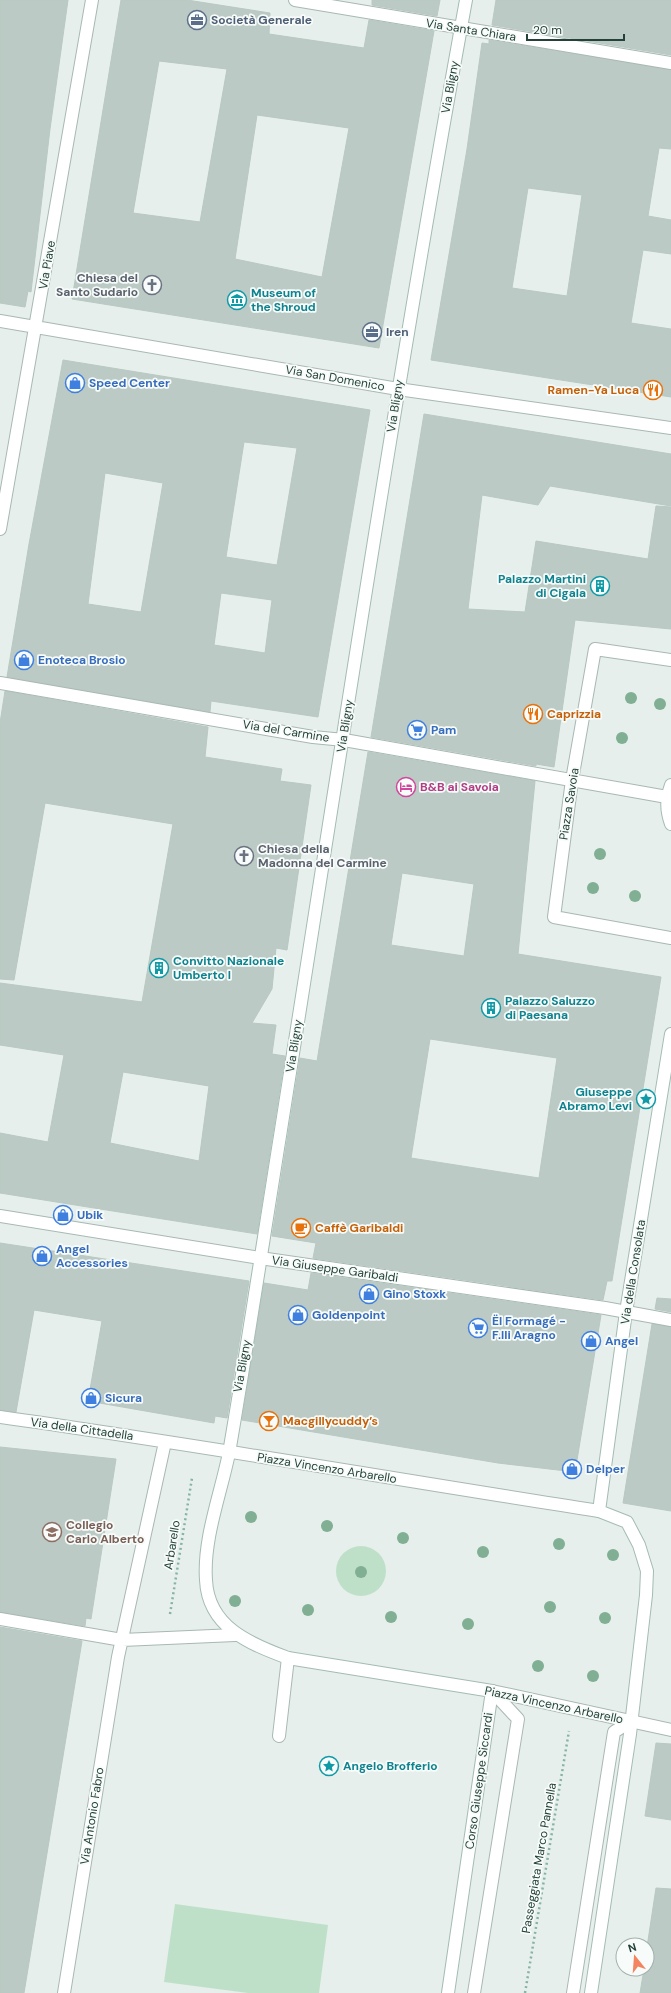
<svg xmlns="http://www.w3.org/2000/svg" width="671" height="1993" font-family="'DM Sans',sans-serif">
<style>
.green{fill:#bfe0c8}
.building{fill:#bbcac4;stroke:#b8c9c2;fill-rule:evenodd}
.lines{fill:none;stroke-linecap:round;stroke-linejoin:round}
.lane-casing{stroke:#a8b8b2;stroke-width:14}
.street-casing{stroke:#a8b8b2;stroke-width:14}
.secondary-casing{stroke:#a4bbb3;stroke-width:14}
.path{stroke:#86b3a5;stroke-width:2.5;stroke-dasharray:2 3;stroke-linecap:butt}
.lane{stroke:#fff;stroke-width:12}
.street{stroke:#fff;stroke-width:12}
.secondary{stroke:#fff;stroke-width:12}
.tree{fill:#80af93}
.labels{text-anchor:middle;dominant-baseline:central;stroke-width:3.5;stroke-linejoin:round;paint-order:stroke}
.service-label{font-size:12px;font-weight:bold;fill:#4e5e75;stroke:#f7fbf9;text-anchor:start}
.street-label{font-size:12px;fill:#24423a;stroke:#f7fbf9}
.worship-label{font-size:12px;font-weight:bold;fill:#5b616d;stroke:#f7fbf9;text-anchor:end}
.culture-label{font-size:12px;font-weight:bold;fill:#0d838f;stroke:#f7fbf9;text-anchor:start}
.shop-label{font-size:12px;font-weight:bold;fill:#366cbe;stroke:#f7fbf9;text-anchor:start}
.food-label{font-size:12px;font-weight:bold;fill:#c56008;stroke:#f7fbf9;text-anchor:start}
.hotel-label{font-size:12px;font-weight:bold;fill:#b23c85;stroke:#f7fbf9;text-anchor:start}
.education-label{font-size:12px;font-weight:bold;fill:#785e54;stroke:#f7fbf9;text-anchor:start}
</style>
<rect width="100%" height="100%" fill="#e6efeb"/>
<path class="green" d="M336 1571a25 25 0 1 1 50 0a25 25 0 1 1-50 0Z
M175,1904L328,1925L319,1993H248L164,1982Z"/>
<path class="building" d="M0,0H68L50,129L31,292L28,291L25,307L0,303Z
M121,0H187L270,13L269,34L364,48L369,20L434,31L379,348L72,299ZM159,61L227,69L200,222L133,213ZM257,115L349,128L322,277L235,259Z
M372,0H440L437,16L372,5Z
M496,0H671V55L492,25Z
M489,40L671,70V149L659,148L648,216L671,220V254L643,250L631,323L671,329V397L431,360L467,149L482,43L489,44ZM528,188L582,195L567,296L512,288Z
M63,360L370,410L318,717L211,701L210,712L7,677L29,544ZM244,442L297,448L277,565L226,557ZM105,473L163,483L141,612L88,604ZM221,593L272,600L265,653L214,645Z
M424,414L671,454V506L550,486L538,505L482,495L468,609L525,612L536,541L648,559L656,506L671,507V629L575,620L554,767L536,764V766L371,737Z
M5,691L208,727L205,757L282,769L280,781L311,785L287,950L276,948L272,989L252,1023L276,1025L272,1054L285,1056L257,1234L0,1193V1133L48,1142L64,1055L0,1045V983L142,1002L173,824L45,803L14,980L0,979V723ZM123,1072L209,1086L199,1161L110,1143Z
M368,752L535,781L518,954L661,977L612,1281H607L603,1300L313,1258L316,1243L272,1236L300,1058L317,1061ZM402,873L474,884L464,956L391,945ZM430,1039L557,1058L539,1178L411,1158Z
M0,1243L249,1281L227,1418L215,1416L214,1423L88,1401L102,1321L34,1310L16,1412L0,1410Z
M311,1273L601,1315L575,1472L498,1463L242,1420L264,1283L308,1290Z
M657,1298L671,1299V1312L655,1309Z
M652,1324L671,1327V1511L623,1503Z
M0,1447L116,1459L91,1619L86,1618L85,1626L0,1612Z
M0,1627L82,1641L24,1993H0Z
M656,1743L671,1744V1820L645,1816Z
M656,1888L671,1889V1993H640L644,1969H647V1947Z"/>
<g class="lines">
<defs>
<path id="lane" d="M279,1736L288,1658
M474,1993L518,1719L492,1691
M573,1993L614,1732L631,1721"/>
<path id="street" d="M295,0L671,63
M0,321L398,389L671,428
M0,529L92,0
M671,660L595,649L572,780L554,917L671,938
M0,683L313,737L344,740L667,797
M0,1216L260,1258L605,1308L671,1320
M0,1417C200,1445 399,1480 599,1511
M0,1619L122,1640L235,1635
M492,1691L671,1730
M64,1993L118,1657L165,1442"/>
<path id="secondary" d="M671,785C666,799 666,810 671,824
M448,1993L492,1691L288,1658C250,1644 208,1627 206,1580C203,1539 221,1493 229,1453C247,1348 263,1242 280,1136C340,757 397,378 466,0
M591,1993L630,1734L646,1595L647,1571L639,1545L627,1522L599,1511L626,1312L671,1034"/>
</defs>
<use href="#lane" class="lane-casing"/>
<use href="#street" class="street-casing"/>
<use href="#secondary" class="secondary-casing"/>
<path class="path" d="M170,1614L192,1478
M525,1993L569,1731"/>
<use href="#lane" class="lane"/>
<use href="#street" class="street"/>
<use href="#secondary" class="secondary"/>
</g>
<g class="tree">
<circle cx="631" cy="698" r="6"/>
<circle cx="660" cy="704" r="6"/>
<circle cx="622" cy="738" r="6"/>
<circle cx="600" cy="854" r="6"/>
<circle cx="593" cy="888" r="6"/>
<circle cx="635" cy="896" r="6"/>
<circle cx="251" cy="1517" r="6"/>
<circle cx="327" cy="1526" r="6"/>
<circle cx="403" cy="1538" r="6"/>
<circle cx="559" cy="1544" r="6"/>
<circle cx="483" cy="1552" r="6"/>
<circle cx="613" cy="1555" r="6"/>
<circle cx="361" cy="1572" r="6"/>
<circle cx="235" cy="1601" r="6"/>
<circle cx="550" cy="1607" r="6"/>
<circle cx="308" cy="1610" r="6"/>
<circle cx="391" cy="1617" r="6"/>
<circle cx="605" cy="1618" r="6"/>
<circle cx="468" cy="1624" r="6"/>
<circle cx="538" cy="1666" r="6"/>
<circle cx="593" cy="1676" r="6"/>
</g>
<defs>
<symbol id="office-ring" viewBox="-11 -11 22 22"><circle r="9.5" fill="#f7fbf9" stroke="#5c6f8a" stroke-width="1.5"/><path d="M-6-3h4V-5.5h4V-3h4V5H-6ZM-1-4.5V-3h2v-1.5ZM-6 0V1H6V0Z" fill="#5c6f8a"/></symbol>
<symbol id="church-ring" viewBox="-11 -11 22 22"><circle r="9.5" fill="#f7fbf9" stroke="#6b7280" stroke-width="1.5"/><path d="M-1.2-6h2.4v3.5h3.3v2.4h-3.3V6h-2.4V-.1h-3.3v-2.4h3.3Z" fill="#6b7280"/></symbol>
<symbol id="museum-ring" viewBox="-11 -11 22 22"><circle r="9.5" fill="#f7fbf9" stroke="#0f9aa8" stroke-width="1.5"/><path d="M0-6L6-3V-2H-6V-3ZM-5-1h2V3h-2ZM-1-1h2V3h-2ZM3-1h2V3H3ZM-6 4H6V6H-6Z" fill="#0f9aa8"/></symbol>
<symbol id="shop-ring" viewBox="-11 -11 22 22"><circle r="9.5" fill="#f7fbf9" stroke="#3f7fe0" stroke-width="1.5"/><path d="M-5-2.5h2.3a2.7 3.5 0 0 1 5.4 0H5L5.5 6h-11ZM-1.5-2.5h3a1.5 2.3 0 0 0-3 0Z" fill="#3f7fe0"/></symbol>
<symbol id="restaurant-ring" viewBox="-11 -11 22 22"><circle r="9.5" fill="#f7fbf9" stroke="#e8710a" stroke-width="1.5"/><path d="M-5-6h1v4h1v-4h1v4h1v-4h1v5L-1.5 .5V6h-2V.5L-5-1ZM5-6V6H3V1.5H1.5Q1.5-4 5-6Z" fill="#e8710a"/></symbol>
<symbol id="building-ring" viewBox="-11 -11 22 22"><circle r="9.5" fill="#f7fbf9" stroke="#0f9aa8" stroke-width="1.5"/><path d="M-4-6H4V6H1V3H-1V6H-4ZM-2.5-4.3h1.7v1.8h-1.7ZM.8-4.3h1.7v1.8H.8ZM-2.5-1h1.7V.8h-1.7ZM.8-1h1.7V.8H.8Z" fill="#0f9aa8"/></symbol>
<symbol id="supermarket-ring" viewBox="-11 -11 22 22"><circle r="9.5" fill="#f7fbf9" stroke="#3f7fe0" stroke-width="1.5"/><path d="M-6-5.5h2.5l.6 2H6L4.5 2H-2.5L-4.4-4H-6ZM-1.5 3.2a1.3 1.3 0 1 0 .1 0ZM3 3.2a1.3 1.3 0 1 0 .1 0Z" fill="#3f7fe0"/></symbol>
<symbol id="hotel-ring" viewBox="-11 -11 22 22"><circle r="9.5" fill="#f7fbf9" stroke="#d1479c" stroke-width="1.5"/><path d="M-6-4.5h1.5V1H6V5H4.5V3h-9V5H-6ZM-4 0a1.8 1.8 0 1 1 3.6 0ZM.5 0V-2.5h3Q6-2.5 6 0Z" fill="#d1479c"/></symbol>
<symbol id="sight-ring" viewBox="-11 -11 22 22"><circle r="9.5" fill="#f7fbf9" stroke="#0f9aa8" stroke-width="1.5"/><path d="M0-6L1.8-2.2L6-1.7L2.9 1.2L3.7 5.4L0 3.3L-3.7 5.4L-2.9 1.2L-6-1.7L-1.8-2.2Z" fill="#0f9aa8"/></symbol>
<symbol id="cafe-ring" viewBox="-11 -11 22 22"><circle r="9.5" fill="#f7fbf9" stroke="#e8710a" stroke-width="1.5"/><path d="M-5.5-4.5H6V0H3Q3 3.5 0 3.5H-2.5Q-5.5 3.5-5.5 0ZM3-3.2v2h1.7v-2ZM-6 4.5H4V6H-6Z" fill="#e8710a"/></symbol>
<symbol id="bar-ring" viewBox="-11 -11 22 22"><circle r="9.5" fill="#f7fbf9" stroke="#e8710a" stroke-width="1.5"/><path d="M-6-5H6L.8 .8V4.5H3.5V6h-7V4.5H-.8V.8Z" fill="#e8710a"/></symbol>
<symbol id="university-ring" viewBox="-11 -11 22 22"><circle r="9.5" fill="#f7fbf9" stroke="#8d6e63" stroke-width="1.5"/><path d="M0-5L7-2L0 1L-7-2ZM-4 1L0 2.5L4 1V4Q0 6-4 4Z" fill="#8d6e63"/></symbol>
</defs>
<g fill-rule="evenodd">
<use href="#office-ring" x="186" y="9" width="22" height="22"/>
<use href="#church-ring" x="141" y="274" width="22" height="22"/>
<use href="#museum-ring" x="226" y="289" width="22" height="22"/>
<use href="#office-ring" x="361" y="321" width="22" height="22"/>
<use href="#shop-ring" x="64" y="372" width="22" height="22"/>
<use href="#restaurant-ring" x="642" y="379" width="22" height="22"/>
<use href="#building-ring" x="589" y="575" width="22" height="22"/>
<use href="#shop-ring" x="13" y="649" width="22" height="22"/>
<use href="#restaurant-ring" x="522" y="703" width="22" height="22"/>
<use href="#supermarket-ring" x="406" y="719" width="22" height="22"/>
<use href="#hotel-ring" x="395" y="776" width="22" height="22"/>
<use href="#church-ring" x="233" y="845" width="22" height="22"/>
<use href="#building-ring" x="148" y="957" width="22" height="22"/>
<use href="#building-ring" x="480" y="997" width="22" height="22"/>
<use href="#sight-ring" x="635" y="1088" width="22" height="22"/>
<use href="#shop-ring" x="52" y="1204" width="22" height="22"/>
<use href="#cafe-ring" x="290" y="1217" width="22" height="22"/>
<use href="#shop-ring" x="31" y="1245" width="22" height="22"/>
<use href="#shop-ring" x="358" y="1283" width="22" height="22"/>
<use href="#shop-ring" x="287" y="1304" width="22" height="22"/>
<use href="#supermarket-ring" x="467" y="1317" width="22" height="22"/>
<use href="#shop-ring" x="580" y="1330" width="22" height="22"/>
<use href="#shop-ring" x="80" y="1387" width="22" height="22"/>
<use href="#bar-ring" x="258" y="1410" width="22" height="22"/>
<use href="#shop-ring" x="561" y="1458" width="22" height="22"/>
<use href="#university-ring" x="41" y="1521" width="22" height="22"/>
<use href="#sight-ring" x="318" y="1755" width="22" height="22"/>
</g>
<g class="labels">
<g class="service-label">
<text x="211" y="20">Società Generale</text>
<text x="386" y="332">Iren</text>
</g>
<g class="street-label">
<text transform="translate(471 30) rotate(9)">Via Santa Chiara</text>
<text transform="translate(450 87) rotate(-80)">Via Bligny</text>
<text transform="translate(47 265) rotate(-80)">Via Piave</text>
<text transform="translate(335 378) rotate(10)">Via San Domenico</text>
<text transform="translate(395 406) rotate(-81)">Via Bligny</text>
<text transform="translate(345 726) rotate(-81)">Via Bligny</text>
<text transform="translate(286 731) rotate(9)">Via del Carmine</text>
<text transform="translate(569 804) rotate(-81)">Piazza Savoia</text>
<text transform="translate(294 1046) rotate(-81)">Via Bligny</text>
<text transform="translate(335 1269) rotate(8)">Via Giuseppe Garibaldi</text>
<text transform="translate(633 1272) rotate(-81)">Via della Consolata</text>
<text transform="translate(242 1366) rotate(-80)">Via Bligny</text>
<text transform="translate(82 1429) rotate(8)">Via della Cittadella</text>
<text transform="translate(327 1468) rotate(9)">Piazza Vincenzo Arbarello</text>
<text transform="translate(172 1545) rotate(-81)">Arbarello</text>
<text transform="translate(554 1705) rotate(12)">Piazza Vincenzo Arbarello</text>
<text transform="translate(479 1781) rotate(-82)">Corso Giuseppe Siccardi</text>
<text transform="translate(92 1816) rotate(-81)">Via Antonio Fabro</text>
<text transform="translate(539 1858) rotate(-80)">Passeggiata Marco Pannella</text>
</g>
<g class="worship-label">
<text x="138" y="278">Chiesa del<tspan x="138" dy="14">Santo Sudario</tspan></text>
<text x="258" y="849" text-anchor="start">Chiesa della<tspan x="258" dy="14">Madonna del Carmine</tspan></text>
</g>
<g class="culture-label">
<text x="251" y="293">Museum of<tspan x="251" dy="14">the Shroud</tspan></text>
<text x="586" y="579" text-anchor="end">Palazzo Martini<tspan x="586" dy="14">di Cigala</tspan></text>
<text x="173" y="961">Convitto Nazionale<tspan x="173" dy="14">Umberto I</tspan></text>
<text x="505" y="1001">Palazzo Saluzzo<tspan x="505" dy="14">di Paesana</tspan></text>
<text x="632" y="1092" text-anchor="end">Giuseppe<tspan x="632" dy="14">Abramo Levi</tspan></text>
<text x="343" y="1766">Angelo Brofferio</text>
</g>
<g class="shop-label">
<text x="89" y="383">Speed Center</text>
<text x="38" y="660">Enoteca Brosio</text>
<text x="431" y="730">Pam</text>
<text x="77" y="1215">Ubik</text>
<text x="56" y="1249">Angel<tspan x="56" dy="14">Accessories</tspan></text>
<text x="383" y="1294">Gino Stoxk</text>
<text x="312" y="1315">Goldenpoint</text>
<text x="492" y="1321">Ël Formagé -<tspan x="492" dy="14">F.lli Aragno</tspan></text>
<text x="605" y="1341">Angel</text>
<text x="105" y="1398">Sicura</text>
<text x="586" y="1469">Delper</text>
</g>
<g class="food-label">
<text x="639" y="390" text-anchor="end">Ramen-Ya Luca</text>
<text x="547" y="714">Caprizzia</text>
<text x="315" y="1228">Caffè Garibaldi</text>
<text x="283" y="1421">Macgillycuddy’s</text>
</g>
<g class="hotel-label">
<text x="420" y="787">B&amp;B ai Savoia</text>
</g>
<g class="education-label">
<text x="66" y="1525">Collegio<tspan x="66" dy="14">Carlo Alberto</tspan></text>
</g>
</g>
<g transform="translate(635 1957) rotate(343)"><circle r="19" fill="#f7fbf9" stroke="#a3b1ad"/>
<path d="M0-3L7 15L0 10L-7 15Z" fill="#f4845f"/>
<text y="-6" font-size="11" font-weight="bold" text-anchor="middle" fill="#24423a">N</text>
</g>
<path d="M527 34v6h97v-6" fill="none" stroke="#24423a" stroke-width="2"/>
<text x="533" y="34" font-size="12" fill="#24423a" stroke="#f7fbf9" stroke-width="3" paint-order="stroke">20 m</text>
</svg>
